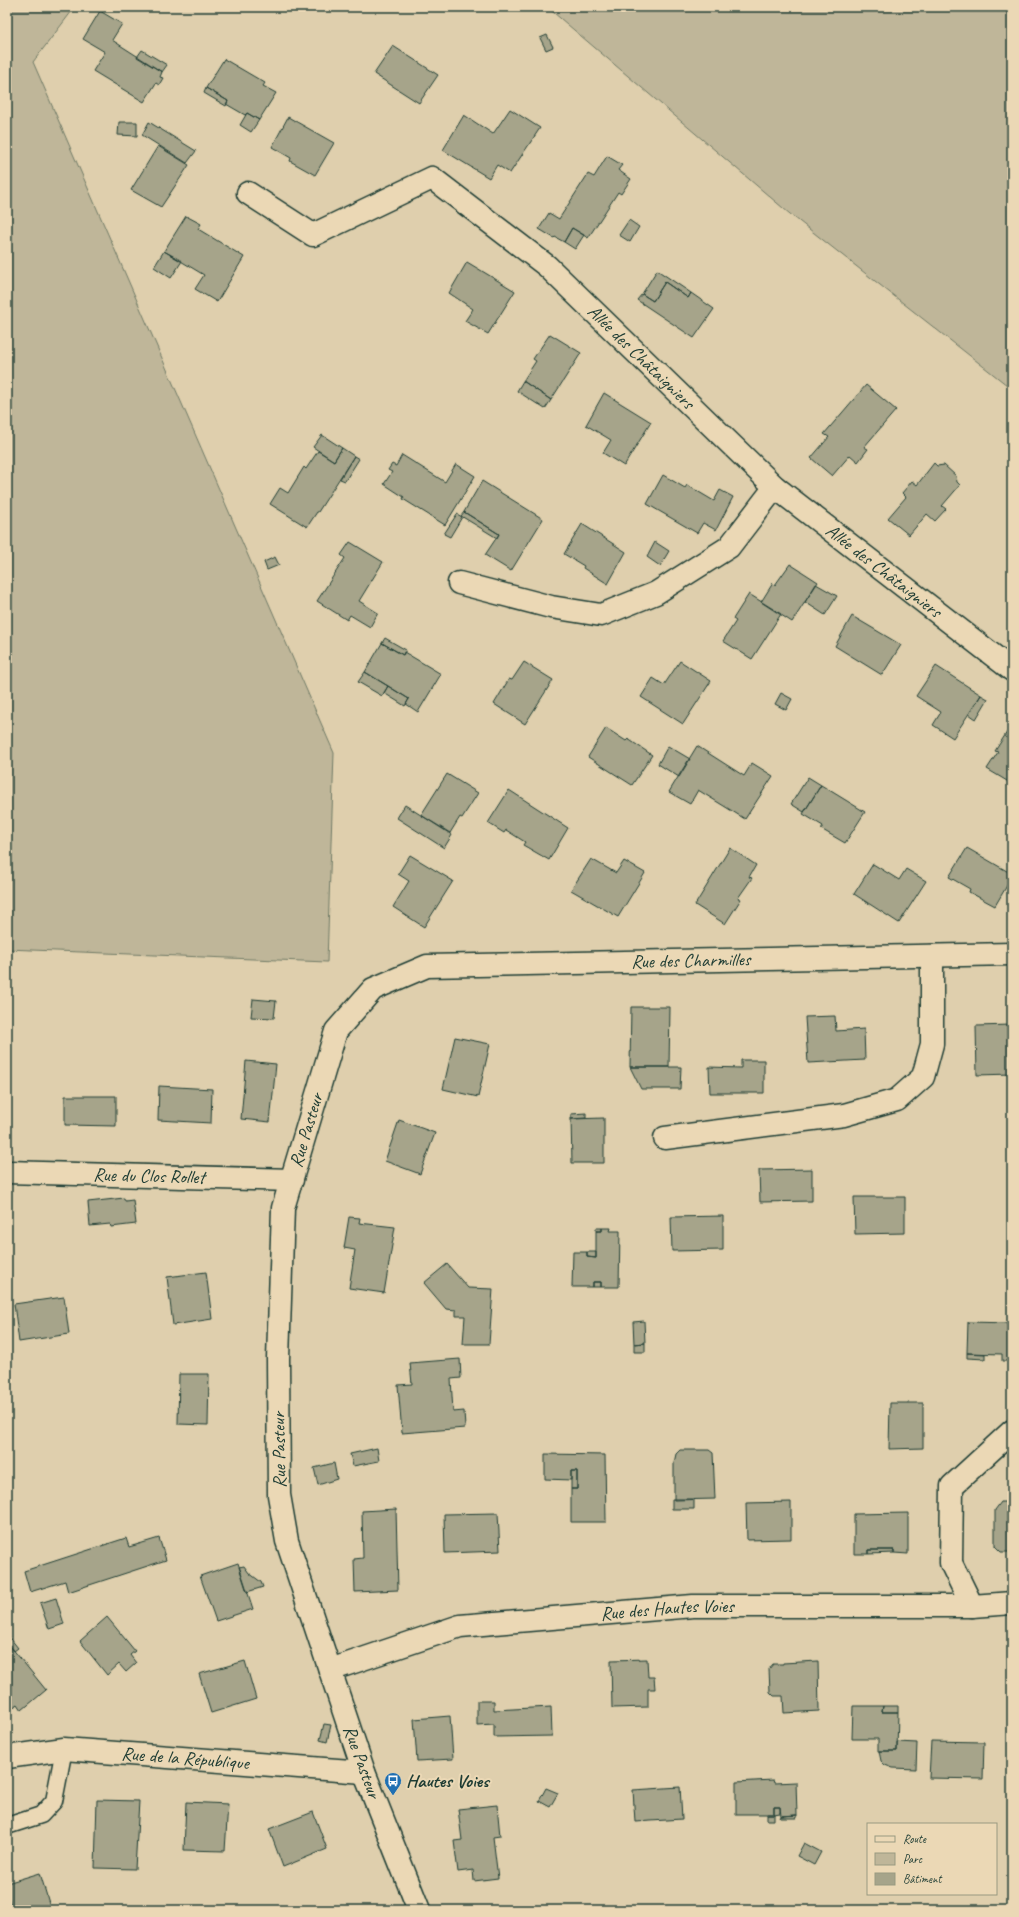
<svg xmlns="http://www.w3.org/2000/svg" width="1019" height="1917" font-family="Caveat,sans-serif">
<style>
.green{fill:#bfb699;stroke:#6f7a66}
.building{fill:#a6a48a;stroke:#1f3d34}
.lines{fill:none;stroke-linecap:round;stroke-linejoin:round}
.lane-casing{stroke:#1f3d34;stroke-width:19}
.street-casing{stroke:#1f3d34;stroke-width:25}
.lane{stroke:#ebd8b5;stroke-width:16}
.street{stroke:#ebd8b5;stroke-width:22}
.labels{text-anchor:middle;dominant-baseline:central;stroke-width:4;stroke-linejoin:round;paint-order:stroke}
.street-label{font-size:19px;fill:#1f3d34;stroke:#ebd8b5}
.poi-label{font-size:19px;font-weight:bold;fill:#1f3d34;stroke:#ebd8b5;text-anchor:start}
</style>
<rect width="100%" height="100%" fill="#dfcfad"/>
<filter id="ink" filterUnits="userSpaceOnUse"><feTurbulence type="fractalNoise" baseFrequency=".025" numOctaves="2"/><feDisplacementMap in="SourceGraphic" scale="8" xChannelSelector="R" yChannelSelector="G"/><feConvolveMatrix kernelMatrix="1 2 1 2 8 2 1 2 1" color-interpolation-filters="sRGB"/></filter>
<g filter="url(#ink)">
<path class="green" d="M7,7H75L33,62L334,753L327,962L7,949Z
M547,7H1012V389L790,214Z"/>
<path class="building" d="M100,11L122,24L112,40L162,72L160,77L163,78L159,85L156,83L144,102L93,71L105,52L83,39Z
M547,35L553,47L546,50L540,38Z
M393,46L438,75L419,103L374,74Z
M142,50L167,65L162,72L137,57Z
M224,59L265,83L263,86L276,93L259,120L247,113L245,115L226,104L228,101L206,88Z
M206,88L228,101L226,106L204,93Z
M510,109L540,128L510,173L497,165L489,178L443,150L464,115L493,134Z
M247,113L259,120L251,132L240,125Z
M288,117L334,143L315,175L290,161L291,158L272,147Z
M119,122H137V136L118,135Z
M149,122L196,151L187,163L142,135Z
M158,146L189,165L161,207L131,190Z
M607,156L622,165L618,170L631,179L621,194L618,192L588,238L572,228L564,242L555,237L554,238L539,229L549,213L559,219L588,174L594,177Z
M186,216L201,224L198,229L244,257L217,302L195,289L204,275L164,251Z
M629,220L639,227L630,242L619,235Z
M572,228L584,235L575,249L564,242Z
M164,251L182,261L171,278L154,267Z
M467,262L515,291L488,334L465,321L473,309L449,293Z
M657,270L691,293L688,298L665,282L653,301L642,294Z
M665,282L688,298L691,293L714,309L694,338L637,300L642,294L653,301Z
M550,334L581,353L551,400L523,381L536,361L533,359Z
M523,381L551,400L545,409L517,391Z
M866,385L896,410L864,447L868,449L858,462L850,455L832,476L811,458L829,437L824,434Z
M604,393L651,422L624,466L603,453L611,440L586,425Z
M322,435L342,448L334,461L313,447Z
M342,448L354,456L318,512H317L307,527L270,504L280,488L288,493L304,467L306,469L318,451L334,461Z
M402,455L445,482L456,464L475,476L445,525L403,499L404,497L384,484L392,472L388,470L392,464L396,466Z
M354,456L359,459L345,481L340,479Z
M934,463L937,466L944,465L956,476L957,482L960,485L942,506L946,509L935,521L927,514L909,535L888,518L906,497L902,493L912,481L917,485Z
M663,475L685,488L687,485L714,501L720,490L733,497L716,530L703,523L697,533L647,504Z
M482,481L543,519L511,571L485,555L499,534L464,512Z
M464,512L499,534L497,538L461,516Z
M457,514L462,517L450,537L444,534Z
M582,524L626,552L608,584L583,568L584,566L564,554Z
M350,542L383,562L359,601L378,613L370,627L350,615L347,620L317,601L345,558L341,555Z
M655,542L669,551L660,566L647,557Z
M275,557L279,565L267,570L264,562Z
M790,564L818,582L792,622L761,602L773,583L775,585Z
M816,584L837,596L825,615L805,602Z
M749,594L781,614L752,659L723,641L736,621L733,619Z
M852,616L901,645L882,675L835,646Z
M385,638L406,650L403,655L382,643Z
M382,643L403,655L404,652L441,674L418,712L406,704L409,699L365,672Z
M680,661L711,681L683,724L641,697L653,678L664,685Z
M524,662L553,680L525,724L494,704L509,679L512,680Z
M936,666L981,695L953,738L933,725L941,712L916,696Z
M365,672L388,686L382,696L358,682Z
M388,686L409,699L405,706L384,693Z
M781,693L792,699L786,710L775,704Z
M981,695L988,699L976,719L969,714Z
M606,728L626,741L628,739L652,755L632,785L588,757Z
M1009,729L1012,731V784L987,769L998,752L995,751Z
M668,746L690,759L679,777L658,764Z
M697,746L744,776L752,763L773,776L745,819L698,790L690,804L669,792Z
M447,774L478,793L462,818L460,817L450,833L421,815Z
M808,777L821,785L804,812L791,804Z
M821,785L865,812L845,843L821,829L823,826L803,814Z
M509,790L568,828L549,860L523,845L525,842L506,830L504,833L488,823Z
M405,805L452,835L444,848L397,818Z
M730,848L756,865L749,877L752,878L738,898L741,899L725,924L695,905Z
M967,848L1012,874V877L995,906L969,892L970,889L949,877Z
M410,855L453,881L424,927L393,907L409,881L398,874Z
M591,859L616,873L624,861L645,873L618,917L571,890Z
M873,864L899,880L906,869L926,881L899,923L854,894Z
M253,999L276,1001L274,1018L251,1017Z
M631,1007H670L669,1067H630Z
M835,1016L836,1031L864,1029L865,1060L808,1063L805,1017Z
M1011,1025L1012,1074L977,1075L976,1026Z
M455,1037L490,1044L478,1097L443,1089Z
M741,1060H764V1093H710L709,1067L741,1068Z
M246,1061L276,1064L270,1122L241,1119Z
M630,1067H681L680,1089H641Z
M7,1085H11L8,1143H7Z
M159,1086L212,1089L211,1123L158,1120Z
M65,1096H116V1126L65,1125Z
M586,1113V1118L571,1119V1114Z
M604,1118V1163H572L571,1119Z
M399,1120L435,1133L420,1174L385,1161Z
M812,1169V1201L760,1202L759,1170Z
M854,1197H905V1233L855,1234Z
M124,1198L125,1201L133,1200L136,1224L111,1227L110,1224L90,1226L88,1202Z
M723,1216V1250L672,1251L671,1217Z
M349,1217L360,1218L359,1223L395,1227L384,1293L349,1288L355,1250L344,1248Z
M596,1228H602V1231H596Z
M602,1228H611L610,1231H620L619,1287H601V1282H593V1287H572L573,1252H587V1257L596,1258V1231H602Z
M587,1252H596V1258L587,1257Z
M447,1264L468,1288L493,1289L489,1344H463L465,1316H456V1310L446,1309L424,1283Z
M206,1272L212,1319L173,1325L167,1277Z
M593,1282H601V1287H593Z
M64,1297L69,1334L19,1342L14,1304Z
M644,1321L645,1343L634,1344L633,1322Z
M968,1322L1012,1323V1361H1002V1354L967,1353Z
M645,1343V1352H634V1344Z
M967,1353L985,1354V1359L967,1358Z
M460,1359L461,1378L451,1379L453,1412L464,1411L465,1428L402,1433L398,1385L412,1384L410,1363Z
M179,1374H209L208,1425L178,1424Z
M890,1403H923V1448L889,1449Z
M377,1448L379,1461L353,1466L350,1454Z
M680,1450H709L713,1453L715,1499L674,1500V1463L676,1454Z
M545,1454L605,1455L606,1522H571V1489H577V1471H571V1480L545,1479Z
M334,1463L337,1479L318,1485L314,1468Z
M571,1471H577V1489H571Z
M672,1499H694V1509H672Z
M791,1502V1539L747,1540L746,1503Z
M1001,1502H1012V1552H1001L995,1546V1510Z
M396,1509L398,1590L355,1592L354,1559L363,1558L362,1511Z
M498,1513L500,1551L445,1553L444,1514Z
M908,1513V1554L894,1553V1550H868V1554H854V1514Z
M126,1538L129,1547L159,1538L166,1560L68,1592L65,1581L30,1592L24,1571Z
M868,1550H894V1553L868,1554Z
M238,1563L253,1609L216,1621L200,1576Z
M244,1566L249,1573L261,1582L263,1587L247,1592L239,1567Z
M56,1598L64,1624L49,1629L40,1603Z
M107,1617L135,1651L130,1655L136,1663L126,1672L119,1664L107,1675L80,1641Z
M7,1634L18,1648L14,1651L7,1642Z
M7,1642L46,1690L22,1710L18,1704L12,1708L7,1701Z
M647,1659L648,1677H654L655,1689H648V1707L612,1708L611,1660Z
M245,1661L256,1699L211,1713L199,1674Z
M818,1661L819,1711L784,1713L783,1696H774L770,1692L769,1669L773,1664H783V1663Z
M477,1701H494V1710L551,1707L552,1736L494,1737V1724L477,1725Z
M853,1706H883L882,1712H898L897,1751H878V1739H852Z
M883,1706H898V1712H882Z
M450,1716L453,1759L417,1761L414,1719Z
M324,1724L331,1725L327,1742L320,1740Z
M931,1741L984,1742L983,1779L929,1778Z
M897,1742L917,1743L916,1769L893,1768L885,1765L881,1761L879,1751H897Z
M773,1780L774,1783L796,1782L797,1815L781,1816L780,1807H774V1814H736V1782Z
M680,1787L682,1819L635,1822L633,1790Z
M546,1788L558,1793L550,1807L539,1801Z
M97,1800L139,1801L135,1869L95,1868Z
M186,1802L228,1804L225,1851L184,1850Z
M497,1805L500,1836L493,1837L498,1878L474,1881L473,1870L458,1872L454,1841L462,1840L458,1809Z
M774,1807H780V1813L774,1814Z
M313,1812L327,1849L283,1867L269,1829Z
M767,1814H774V1820H767Z
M797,1815V1818H780L781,1816Z
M804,1843L821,1852L814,1865L797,1856Z
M40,1873L51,1910H12L7,1893V1883Z"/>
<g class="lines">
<defs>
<path id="lane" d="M7,1826L41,1815L54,1801L64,1749"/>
<g id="street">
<path id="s1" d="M248,193L313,235L432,178L547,266L775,487L1012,670"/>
<path d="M459,583L551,607L601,615L656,593L729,547L775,487"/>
<path d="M665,1138L844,1115L897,1100L923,1077L932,1044V956"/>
<path id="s2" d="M7,1172L292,1180"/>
<path d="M972,1606L951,1563L952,1486L1012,1431"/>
<path id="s3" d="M330,1670L460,1626L693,1606H972L1012,1603"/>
<path id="s4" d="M7,1757L64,1749L364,1772"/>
<path id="s5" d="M419,1910L364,1772L287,1541L279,1495L278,1359L283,1208L336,1031L373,989L427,966L1012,954"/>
</g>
</defs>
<use href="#lane" class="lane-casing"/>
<use href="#street" class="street-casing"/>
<use href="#lane" class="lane"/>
<use href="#street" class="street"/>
</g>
</g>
<defs>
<symbol id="bus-pin" viewBox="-11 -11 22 30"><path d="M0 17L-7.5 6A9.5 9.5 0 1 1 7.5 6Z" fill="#1f6fb2" stroke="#ebd8b5"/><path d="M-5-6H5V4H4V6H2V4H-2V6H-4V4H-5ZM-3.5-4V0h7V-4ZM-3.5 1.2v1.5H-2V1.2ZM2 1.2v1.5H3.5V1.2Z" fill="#fff"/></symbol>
</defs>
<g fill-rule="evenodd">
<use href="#bus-pin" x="383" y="1771" width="20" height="27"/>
</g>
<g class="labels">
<g class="street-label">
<text stroke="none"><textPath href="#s1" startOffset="485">Allée des Châtaigniers</textPath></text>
<text stroke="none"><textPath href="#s1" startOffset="809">Allée des Châtaigniers</textPath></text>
<text stroke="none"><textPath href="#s5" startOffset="1289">Rue des Charmilles</textPath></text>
<text stroke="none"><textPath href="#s5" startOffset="807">Rue Pasteur</textPath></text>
<text stroke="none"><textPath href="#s2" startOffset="142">Rue du Clos Rollet</textPath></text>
<text transform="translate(279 1450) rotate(-91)">Rue Pasteur</text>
<text stroke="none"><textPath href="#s3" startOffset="345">Rue des Hautes Voies</textPath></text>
<text stroke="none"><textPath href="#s4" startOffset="179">Rue de la République</textPath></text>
<text transform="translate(362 1762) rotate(70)">Rue Pasteur</text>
</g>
<g class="poi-label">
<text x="406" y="1781">Hautes Voies</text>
</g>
</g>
<rect width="1019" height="1917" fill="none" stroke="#ebd8b5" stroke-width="24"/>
<rect x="12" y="12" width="995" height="1893" fill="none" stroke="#1f3d34" stroke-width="1.5" filter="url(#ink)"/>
<rect x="867" y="1823" width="130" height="72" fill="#ebd8b5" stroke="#999a81"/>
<rect x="875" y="1836" width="20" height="6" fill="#ebd8b5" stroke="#999a81"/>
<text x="903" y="1843" font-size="12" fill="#1f3d34">Route</text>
<rect x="875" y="1853" width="20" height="12" fill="#bfb699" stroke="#999a81"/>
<text x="903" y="1863" font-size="12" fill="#1f3d34">Parc</text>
<rect x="875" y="1873" width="20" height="12" fill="#a6a48a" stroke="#999a81"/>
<text x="903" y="1883" font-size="12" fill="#1f3d34">Bâtiment</text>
</svg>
